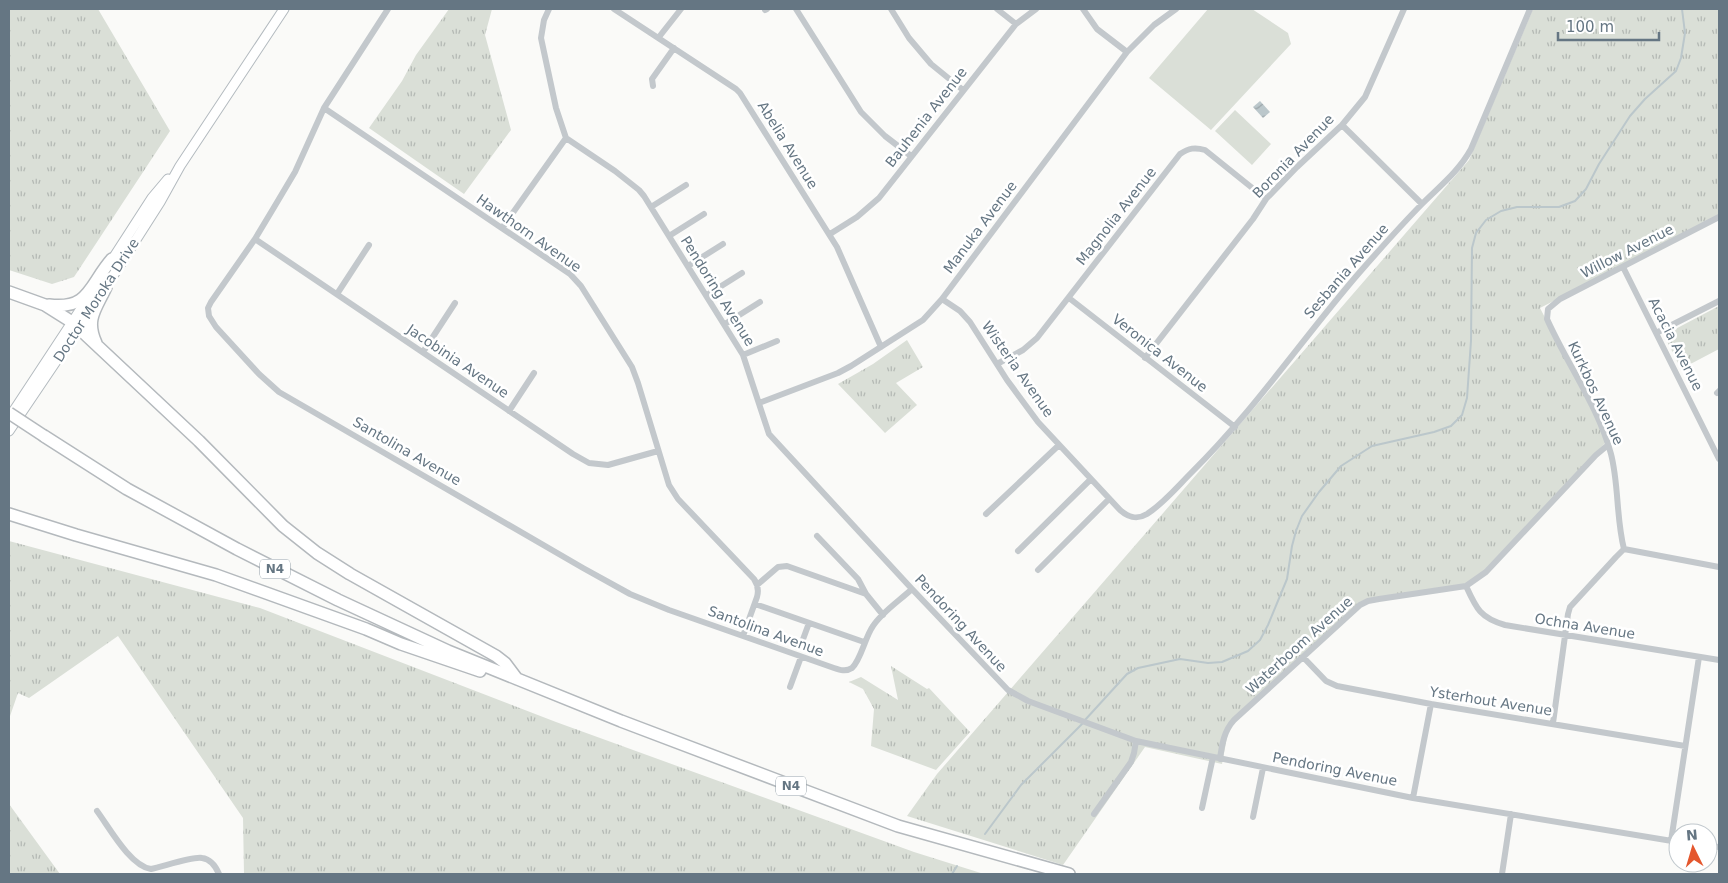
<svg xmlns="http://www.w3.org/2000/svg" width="1728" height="883" font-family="'DejaVu Sans',sans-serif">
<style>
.grass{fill:url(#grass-tufts)}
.park{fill:#dadfd7}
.water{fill:url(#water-waves)}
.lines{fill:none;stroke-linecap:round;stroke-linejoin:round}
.stream{stroke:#bbc7cb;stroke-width:2}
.secondary-casing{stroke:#b3babf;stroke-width:11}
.highway-casing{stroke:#b4b9bd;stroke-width:14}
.street{stroke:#c3c8cc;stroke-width:6}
.secondary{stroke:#fff;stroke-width:9}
.highway{stroke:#fff;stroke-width:11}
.highway-bridge-casing{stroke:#b4b9bd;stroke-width:14;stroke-linecap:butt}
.highway-bridge{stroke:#fff;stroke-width:11}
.labels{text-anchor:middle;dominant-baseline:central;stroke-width:5;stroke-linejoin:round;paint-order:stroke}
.shield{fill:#fff;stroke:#939fa8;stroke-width:1}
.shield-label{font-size:12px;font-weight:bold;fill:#657683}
.street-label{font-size:14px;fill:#657683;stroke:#fff}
</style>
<defs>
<pattern id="grass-tufts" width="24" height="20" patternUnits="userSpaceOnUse" patternTransform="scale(1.25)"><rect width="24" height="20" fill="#dadfd7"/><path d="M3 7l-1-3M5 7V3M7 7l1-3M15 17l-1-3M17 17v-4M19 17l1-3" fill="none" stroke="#b4b9b4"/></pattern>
<pattern id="water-waves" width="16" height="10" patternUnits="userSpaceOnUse" patternTransform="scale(1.25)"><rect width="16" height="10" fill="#bbc7cb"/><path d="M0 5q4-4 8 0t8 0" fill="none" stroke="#9ca6aa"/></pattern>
</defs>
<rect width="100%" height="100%" fill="#fafaf8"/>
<path class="grass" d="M9,9H98L170,131L74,277L52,284L9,270Z
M449,9H492L485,35L511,130L464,194L369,128L402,81L416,55Z
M1533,9H1719V216L1540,308L1608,440L1469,587L1364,603L1229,727L1222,764L1145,747L1063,865L907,816L937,774L1469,160Z
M1719,306V349L1681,369L1664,335Z
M907,340L923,367L896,383L917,405L885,433L838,384L873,364Z
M9,541L260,608L556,722L914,852L984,874H244L243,818L118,636L29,698L18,693L9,719Z
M891,666L927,689L929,688L970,732L936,770L871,746L874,709L863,689L849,682L861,677L898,700Z
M9,804L60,874H9Z"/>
<path class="park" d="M1208,9H1252L1288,33L1291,44L1211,130L1149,78Z
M1235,110L1271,144L1252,165L1215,131Z"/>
<path class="water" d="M1260,101L1270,112L1263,118L1253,107Z"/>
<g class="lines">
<path class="stream" d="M1085,720L1127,674L1138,668L1180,659L1208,663L1222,662L1248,651L1260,640L1268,625L1287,579L1292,546L1296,531L1302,516L1319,492L1341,466L1372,446L1434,432L1451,426L1462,415L1467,398L1471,341L1472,248L1476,233L1486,220L1501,211L1517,207H1559L1575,201L1586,189L1599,164L1630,116L1645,99L1676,71L1681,58L1685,33L1682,9
M985,834L1021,785L1082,724
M952,874L957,866"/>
<defs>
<path id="secondary" d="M110,263L152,198L168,179
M102,293L160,202L180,166L284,9
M9,418L90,295
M9,431L94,305"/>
<path id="highway" d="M9,292L45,305L72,322L199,441L283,526L317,553L350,574L496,656L505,663L517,679
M49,305C90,310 89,285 112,259
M96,343C85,319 96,309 106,287
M44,436L127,489L237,549L338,600L448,651L621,721L898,826L1069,874
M9,514L76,535L216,575L366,629L401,644L480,671"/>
</defs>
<use href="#secondary" class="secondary-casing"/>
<use href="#highway" class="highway-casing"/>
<path class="street" d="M388,9L324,108L295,172L273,209L255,239L211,302L208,308L209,316L216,327L259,374L279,392L583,568L630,594L669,610L834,668C840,670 846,672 852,668C861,660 865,637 873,626C882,612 899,601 912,589
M549,9L544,20L541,38L556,108L566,138L615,171L639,190L644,196L743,355L769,434L912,589L1008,690L1028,701L1136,741L1413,798L1678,842
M614,9L736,89L740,93L837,247L881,347
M796,9L861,112L885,136L911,156
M891,9L909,38L931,64L963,90
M997,9L1016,24
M1083,9L1097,29L1127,52
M765,10L767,9
M659,37L681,9
M653,86L652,79L674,48
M324,108L570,274L581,286L632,367L638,383L669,485L678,499L754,579C758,585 759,590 757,597L743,636
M1342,125L1422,204
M651,207L686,185
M502,228L566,138
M830,234L857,217L879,198L1016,24L1036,9
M669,236L704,214
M255,239L573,454L589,463L608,465L658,451
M688,266L723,244
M1623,267L1719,459
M337,294L369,245
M707,295L742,273
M1069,298L1235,427
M942,299L960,311L970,322L1007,380L1038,422L1120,510C1129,518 1137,520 1147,514C1164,503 1177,487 1191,473C1254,411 1302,339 1359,273C1380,249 1401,225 1423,203C1440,186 1459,171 1471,149L1530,9
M725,324L760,302
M1656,333L1719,301
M423,352L455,303
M743,355L777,341
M1145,358L1253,219L1266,199L1297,167L1342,125L1365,97L1404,9
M997,364L1023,350L1037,338L1180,154C1189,148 1195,147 1205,150L1266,199
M1717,393L1719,391
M759,403L838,373L851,366L923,320L942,299L1127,52L1154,25L1176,9
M509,411L534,373
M986,514L1059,445
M817,536L858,579L866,594L883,615
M1624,549C1616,518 1619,485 1611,454C1598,406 1567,364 1547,319L1548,309L1560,299L1719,217
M1018,551L1091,479
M1038,570L1109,499
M757,585L778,567L787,566L866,594
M1466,586C1476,608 1480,618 1505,625L1719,660
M755,604L864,642
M802,642L809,623
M1303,657L1326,681L1337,686L1431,704L1685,746
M790,687L801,657
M1553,723L1568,614L1570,607L1616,557L1624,549L1719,567
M1220,759C1222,744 1224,731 1234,720L1360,605L1368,601L1379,599L1466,586L1486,572L1596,455L1608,445
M1413,798L1431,704
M1202,808L1213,757
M97,811C109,827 130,866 151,869C162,867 193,856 202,858C211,859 216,867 219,874
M1094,814L1131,762L1134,753L1136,741
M1253,817L1263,768
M1671,841L1699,657
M1708,846L1719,847
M1502,874L1511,814"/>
<use href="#secondary" class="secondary"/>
<use href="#highway" class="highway"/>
<defs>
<path id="highway-bridge" d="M9,413L44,436"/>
</defs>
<use href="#highway-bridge" class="highway-bridge-casing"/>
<use href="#highway-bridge" class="highway-bridge"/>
</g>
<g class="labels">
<g class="shield">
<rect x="260" y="559.5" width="30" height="19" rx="4"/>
<rect x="776" y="776.5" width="30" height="19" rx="4"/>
</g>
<g class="shield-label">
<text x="275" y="569">N4</text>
<text x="791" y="786">N4</text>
</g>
<g class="street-label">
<text transform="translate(926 117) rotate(-52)">Bauhenia Avenue</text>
<text transform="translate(788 145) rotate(58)">Abelia Avenue</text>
<text transform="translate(1293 156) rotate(-46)">Boronia Avenue</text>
<text transform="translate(1116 216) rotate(-52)">Magnolia Avenue</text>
<text transform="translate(980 227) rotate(-53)">Manuka Avenue</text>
<text transform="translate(529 233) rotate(35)">Hawthorn Avenue</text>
<text transform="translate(1627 251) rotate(-27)">Willow Avenue</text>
<text transform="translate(1346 271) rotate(-49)">Sesbania Avenue</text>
<text transform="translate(718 291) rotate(58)">Pendoring Avenue</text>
<text transform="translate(96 300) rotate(-57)">Doctor Moroka Drive</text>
<text transform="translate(1676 344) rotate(63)">Acacia Avenue</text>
<text transform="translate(1160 353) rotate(38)">Veronica Avenue</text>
<text transform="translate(458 361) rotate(34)">Jacobinia Avenue</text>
<text transform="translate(1018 369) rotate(55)">Wisteria Avenue</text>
<text transform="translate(1596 393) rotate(65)">Kurkbos Avenue</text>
<text transform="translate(407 451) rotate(30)">Santolina Avenue</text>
<text transform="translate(961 623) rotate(47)">Pendoring Avenue</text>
<text transform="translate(1585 626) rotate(9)">Ochna Avenue</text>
<text transform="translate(766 631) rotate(20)">Santolina Avenue</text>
<text transform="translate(1299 645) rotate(-42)">Waterboom Avenue</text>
<text transform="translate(1491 701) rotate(9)">Ysterhout Avenue</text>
<text transform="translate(1335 769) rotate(11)">Pendoring Avenue</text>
</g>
</g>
<rect width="1728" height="883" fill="none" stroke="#657683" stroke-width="20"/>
<g transform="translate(1693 848) rotate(355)"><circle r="24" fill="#ffffff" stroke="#c1c8cd"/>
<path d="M0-4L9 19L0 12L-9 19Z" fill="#e4572e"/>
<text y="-8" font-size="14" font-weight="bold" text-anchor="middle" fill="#657683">N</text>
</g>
<path d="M1558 32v8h101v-8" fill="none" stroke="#657683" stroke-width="2.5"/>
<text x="1566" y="32" font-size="15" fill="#657683" stroke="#ffffff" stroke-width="4" paint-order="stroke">100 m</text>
</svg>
